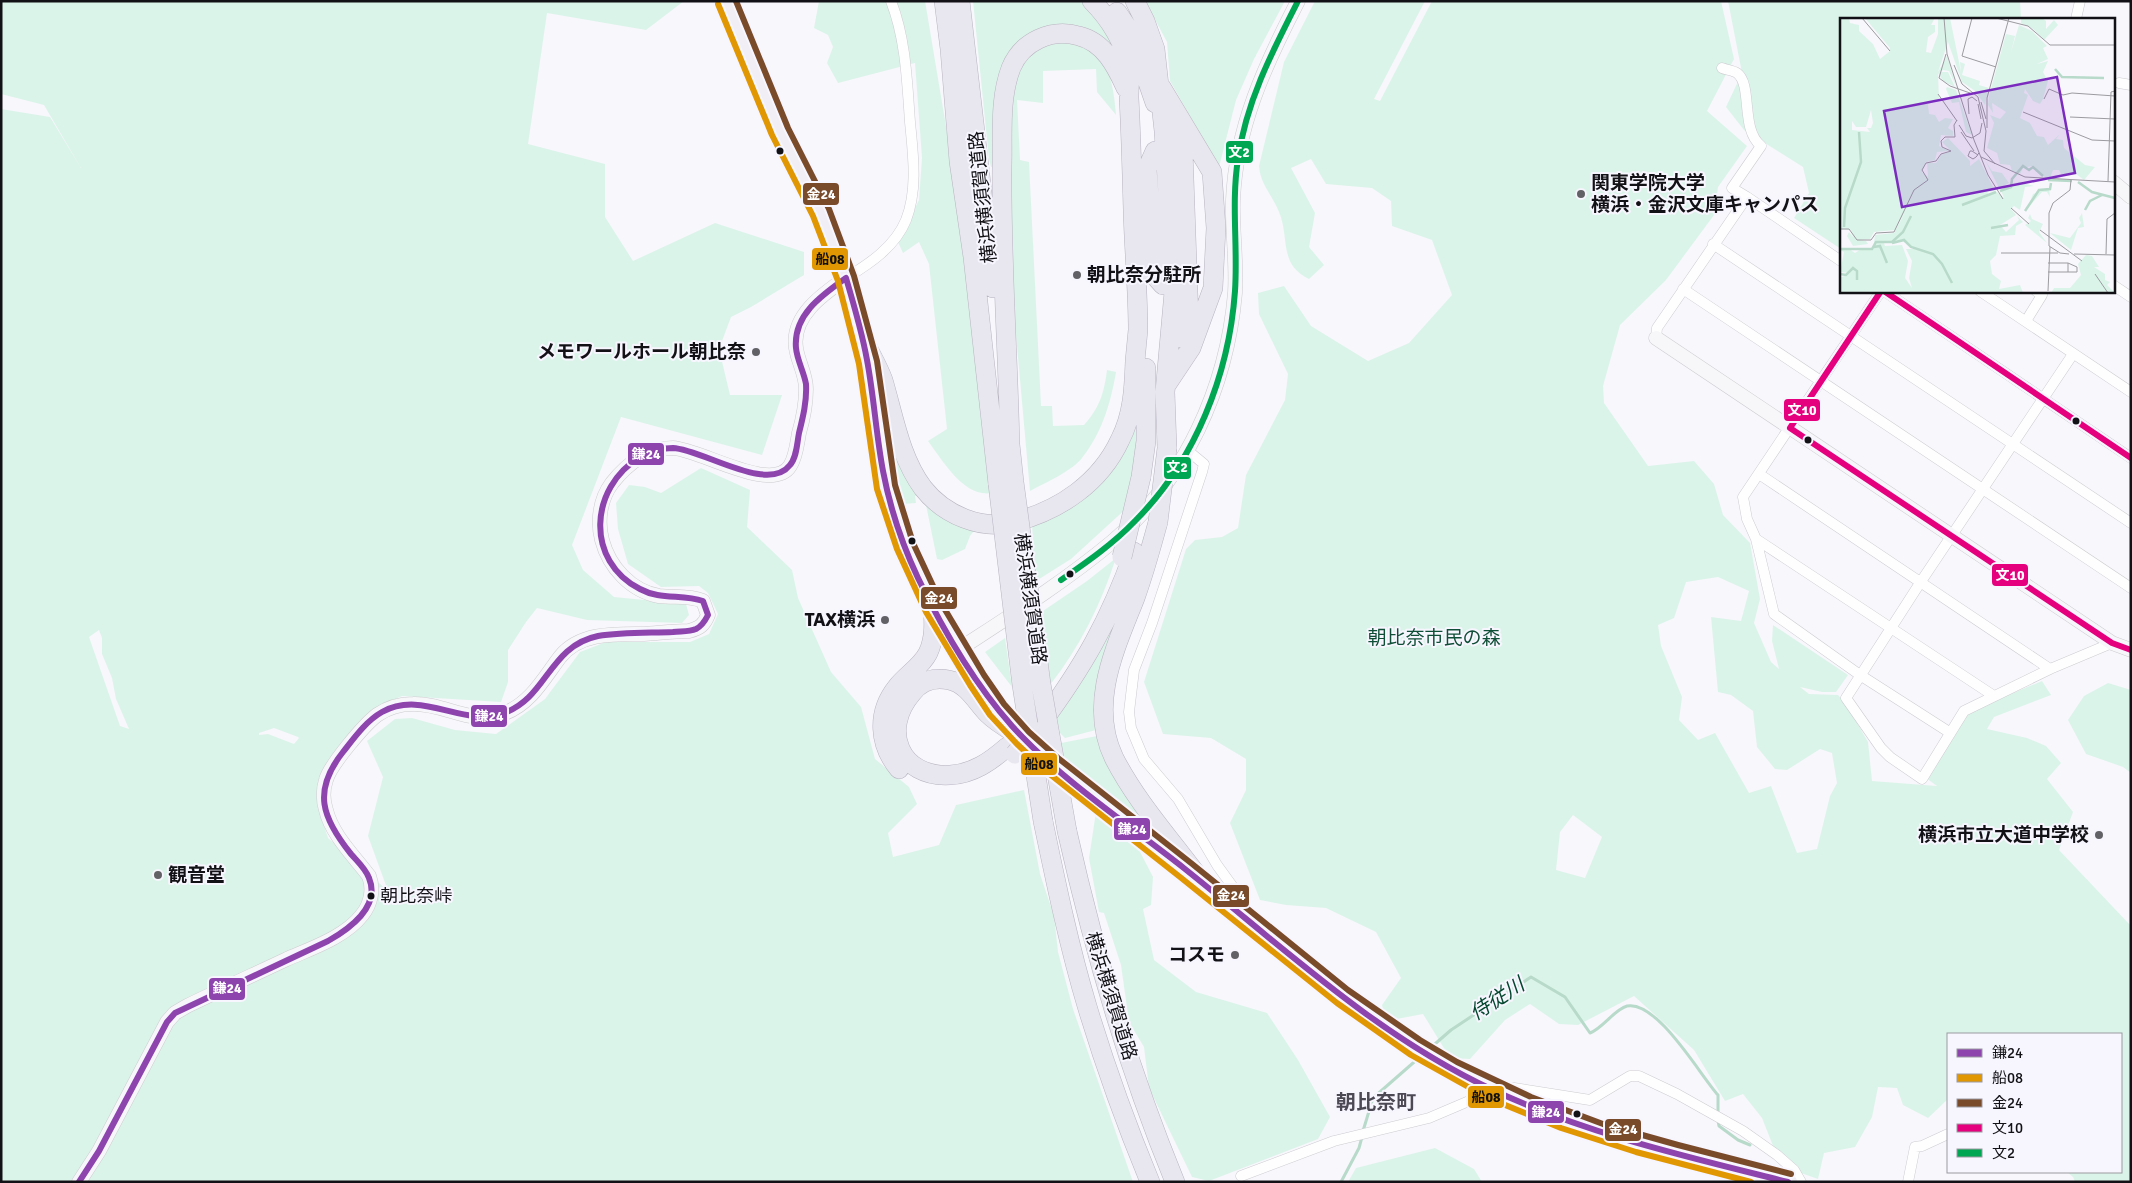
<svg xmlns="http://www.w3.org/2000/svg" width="2132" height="1183" font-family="Signika,'Noto Sans JP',sans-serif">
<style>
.green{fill:#dbf4e9;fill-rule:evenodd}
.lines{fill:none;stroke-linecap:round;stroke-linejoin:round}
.stream{stroke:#b8daca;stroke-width:3}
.street-casing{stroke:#cdccd0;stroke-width:11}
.secondary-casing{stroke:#cdccd0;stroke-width:15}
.primary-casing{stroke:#b7b4c0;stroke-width:18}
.highway-casing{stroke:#b7b4c0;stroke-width:20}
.street{stroke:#fefeff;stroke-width:10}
.secondary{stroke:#f7f7f9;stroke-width:14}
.primary{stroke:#f1eff5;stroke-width:16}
.highway{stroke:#e8e6ee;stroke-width:19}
.highway-bridge-casing{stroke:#b7b4c0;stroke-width:20;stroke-linecap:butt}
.highway-bridge{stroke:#e8e6ee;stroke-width:19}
.bus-1-casing{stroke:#f7f5fe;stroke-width:10}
.bus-2-casing{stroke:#f7f5fe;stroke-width:10}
.bus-3-casing{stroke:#f7f5fe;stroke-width:10}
.bus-4-casing{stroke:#f7f5fe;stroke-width:10}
.bus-5-casing{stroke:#f7f5fe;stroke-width:10}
.bus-1{stroke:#8e44ad;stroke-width:6}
.bus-2{stroke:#e09702;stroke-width:6}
.bus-3{stroke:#7a4b2a;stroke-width:6}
.bus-4{stroke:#e5007d;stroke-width:6}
.bus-5{stroke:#00a651;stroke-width:6}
.bus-dot{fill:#121115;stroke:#f7f5fe;stroke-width:2}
.poi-dot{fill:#626266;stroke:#f7f5fe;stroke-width:2}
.labels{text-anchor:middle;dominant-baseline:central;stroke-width:4;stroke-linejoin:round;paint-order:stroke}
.bus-label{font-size:18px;fill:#121115;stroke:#f7f5fe;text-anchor:start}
.poi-label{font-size:19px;font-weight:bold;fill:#121115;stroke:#f7f5fe;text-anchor:end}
.street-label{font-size:19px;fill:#121115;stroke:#f7f5fe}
.park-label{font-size:19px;fill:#104f37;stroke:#f7f5fe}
.water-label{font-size:20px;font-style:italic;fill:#04472f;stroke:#f7f5fe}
.neighbourhood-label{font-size:20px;font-weight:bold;fill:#4c4954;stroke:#f7f5fe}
.inset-river{fill:none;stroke:#b8daca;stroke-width:2.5}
.inset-road{fill:none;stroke:#9c9ba0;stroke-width:1}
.view{fill:#7b2cbf;fill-opacity:0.15;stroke:#7b2cbf;stroke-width:2.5}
.inset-edge{fill:none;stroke:#121115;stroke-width:2.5}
.line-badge{stroke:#f7f5fe;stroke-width:2}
.badge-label{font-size:14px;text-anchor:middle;font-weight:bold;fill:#fff}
.pale-badge-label{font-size:14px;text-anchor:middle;font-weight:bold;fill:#111}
</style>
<rect width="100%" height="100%" fill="#f8f7fc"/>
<path class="green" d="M1,1H684L646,30L547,13L528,144L605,164V217L633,261L715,223L804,252V275L751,307L731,317L719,349L730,395H782L762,455L621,417L572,545L583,570L614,597L686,604L689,615L682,623L587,620L537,608L526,622L508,650V682L501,702L402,696L387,703L342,746L319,810L328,838L388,891L368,836L383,777L367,741L395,719L412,718L455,730L496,734L545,699L580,652L606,642H690L709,634L718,614L708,593L699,586L661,587L628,564L618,529L616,503L629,485L645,487L661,493L701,468L750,490L747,527L792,570L798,598L831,672L861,707L875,759L909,787L917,804L888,833L893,857L939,845L956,805L1024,790L1040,874L1054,916L1058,952L1073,1009L1133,1182H1V109L50,117L81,168L44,105L1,94ZM99,630L102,638V654L112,678L116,699L129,729L120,726L89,637ZM274,728L298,737L299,738L294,744L268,734L259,735V733Z
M819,1H925L959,204L992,493C964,498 943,461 928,441L947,429L929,264L919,242L903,253L898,242L919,200L922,158L915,63L838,83L827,63L833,47L828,35L814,28Z
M973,1H1085L1102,23L1120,56L1089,31L1020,42L997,167H991L989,159Z
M1145,1H1285L1254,59L1236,100L1219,167L1170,81L1167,42Z
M1315,1H1425L1374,99L1380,101L1432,1H1721L1734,59L1707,111L1747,146L1718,187L1714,215L1666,280L1620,325L1603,386L1604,403L1648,466L1694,461L1714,484L1723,515L1750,543L1760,599L1754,623L1771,662L1779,669L1772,641L1773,625L1848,675L1836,692H1822L1800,687L1809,694L1838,695L1846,704L1868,742L1872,781L1937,786L1926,778L1967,712L2042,681L2051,695L1994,717L1987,729L2027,738L2046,746L2061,763L2047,779L2073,812L2059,850L2131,926V1182H2075L2073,1177L2067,1172H2121V1034H1948V1099L1928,1118L1903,1105L1897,1088L1878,1087L1872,1117L1855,1147L1824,1153L1818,1179L1781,1166L1762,1118L1743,1094L1725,1101L1694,1050L1634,996L1578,1025L1559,1024L1530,1004L1505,1020L1470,1059L1450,1058L1423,1014L1386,1021L1382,1005L1401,978L1376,932L1326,908L1286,905L1260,900L1230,823L1246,790V759L1211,738L1163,734L1144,682L1186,549L1195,540L1222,537L1238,528L1246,475L1285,400L1288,374L1259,314L1258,293L1284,286L1311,326L1368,361L1409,343L1452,295L1432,240L1392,226L1391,201L1372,188L1326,184L1311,159L1291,168L1315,213L1309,247L1324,265L1309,279C1278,264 1290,238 1279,212C1273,196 1260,184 1259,166L1284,62ZM1718,577L1749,591L1741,621L1711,617L1718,692L1731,695L1753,711L1757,747L1775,769L1787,770L1820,749L1832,753L1837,783L1830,796L1817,849L1797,853L1771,786L1749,793L1715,733L1698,740L1679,720L1682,697L1661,646L1658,625L1674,618L1686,582ZM1573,815L1602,837L1585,878L1556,870L1560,832Z
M1728,1H2020L2021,19H1841V249L1794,218L1809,193L1803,167L1744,130L1726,107L1742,73Z
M1061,41C1067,42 1075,42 1081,44C1110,53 1114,90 1116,115L1097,92L1096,69L1043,71V103L1017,100L1020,160L1029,162L1041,406H1052L1053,426L1084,425C1100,407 1104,393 1107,370L1116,372C1111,402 1102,433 1082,458C1072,471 1045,483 1030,491L1010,268L1012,87C1024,56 1028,51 1061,41Z
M1142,377L1140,437L1129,506L1071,559L1036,581L1032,525L1101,479Z
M887,422L921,493L915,496L916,503L903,504L890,474Z
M925,500L977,527L970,536L965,549L942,560L937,559Z
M1151,524L1100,729L1065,738L1060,733L1056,713L1127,588L1147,526Z
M1116,558C1101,604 1080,647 1050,685L1040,613L1087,581Z
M1005,638L1012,687L985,652Z
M2108,683L2131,690V773L2123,767L2086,754L2068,720L2084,696Z
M1102,735L1174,852L1064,764L1061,743Z
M1096,812L1136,844L1153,877L1151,905L1143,909L1154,960L1196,992L1267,1013L1298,1060L1330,1117L1318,1139L1209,1181L1192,1177L1149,1088L1144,1047L1129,1022L1121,965L1104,913L1099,912L1089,858Z
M1435,1148L1474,1169L1482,1182H1348L1356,1168Z"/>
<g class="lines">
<path class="stream" d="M1428,1050L1451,1030L1531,977L1565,997L1590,1033C1603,1028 1615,1009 1627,1006C1657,1000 1700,1075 1718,1095V1115
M1718,1121L1719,1126L1738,1140L1750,1145
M1363,1131L1373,1098L1421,1056
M1341,1182L1359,1148L1362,1137"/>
<defs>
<path id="street" d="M2076,19L2080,1
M1722,68C1726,70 1733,70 1737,73C1753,85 1740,129 1761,146L1732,188L1747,197
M2119,83L2131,85
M1713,244L2131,523
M846,278C869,264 895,247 906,220C918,189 913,154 910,122C907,81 906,40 891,1
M2113,285L2131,297
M1683,289L2131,588
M1881,291L1743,497L1747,519L1756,539L1774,614L1860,675L1949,732
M1884,291L2131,458
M1980,291L2131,392
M2026,321L2042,295L2036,291
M1656,338L1657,328L1747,197L1841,261
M2073,354L1920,583L1846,698L1881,748L1890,757L1922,779L1964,711L2050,669L2112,643
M1187,450L1204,464L1202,472L1152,623L1134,670L1129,712L1131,728L1144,759L1178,799L1217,865L1238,894L1250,921
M1759,474L2050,669
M1756,539L1994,696
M1501,1093L1514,1088L1590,1100L1630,1076H1639L1677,1094L1743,1131L1777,1155L1794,1170L1801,1182
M1241,1176L1334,1141L1429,1118L1476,1098L1491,1089
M1908,1182L1915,1147L1922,1146L1948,1134"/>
<path id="secondary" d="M2113,182L2131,197
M1656,338L2112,643L2131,650
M958,650C1010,616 1064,582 1112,542C1185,481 1227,387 1235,293C1237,262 1232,231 1233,200C1236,127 1265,65 1298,1
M79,1182L99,1151L167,1022L175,1013L187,1006C220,990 253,975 287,959C312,948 345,937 362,915C371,904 374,889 369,876C354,856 332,835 326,810C323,801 323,789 326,780C330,765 364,725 377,715C387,708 401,704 413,704C445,703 473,727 505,713C531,703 544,678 560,657C580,632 615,634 644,634C659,633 674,631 689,631C700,628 704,625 708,615L703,601C688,595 674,598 659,596C631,591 609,567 602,540C597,521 600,499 612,483C627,464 648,448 673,448C700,449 772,494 790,466C796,457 797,444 799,433C803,419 806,404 806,389C806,374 798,362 796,348C791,316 823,294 846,278"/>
<path id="primary" d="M726,1L780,132L821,212L846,278L863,338L868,363L886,487L905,546L933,607L977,680L997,709L1023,738L1052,765C1102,805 1154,844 1205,885C1294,958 1387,1041 1492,1090C1586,1134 1688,1157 1789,1182"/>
<path id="highway" d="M944,1L950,49L959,161L973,257L998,484
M960,1L993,288
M1135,1L1145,21L1155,49L1164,131L1174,292L1165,392L1167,448
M1117,12L1131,33L1155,103
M1161,87L1212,172L1216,228L1213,288L1191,348L1167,384
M1182,122L1189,320L1184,339
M1155,151L1147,169L1155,276L1163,285
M863,338C869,352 878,366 883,380C894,417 900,457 923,488C944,515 982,531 1015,522C1060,510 1100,483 1120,440C1133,415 1134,388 1135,361C1136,351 1137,340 1138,330C1138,290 1134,250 1133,210C1132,173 1131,135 1129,98C1129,88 1130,78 1129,68C1126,44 1109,18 1092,1
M1009,435L1014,482
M1010,447C1008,353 1001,260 1002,166C1003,135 999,99 1011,68C1022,41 1052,28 1079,36C1104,42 1116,66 1126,88
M1141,477L1146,441V368
M1158,522C1151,548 1144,573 1135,598C1115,649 1088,704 1114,758C1137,803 1173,842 1202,882
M1040,725C1083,667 1110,620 1134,552
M1007,747C991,761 973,774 950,775C900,778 880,730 912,693C921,681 934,677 949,680C968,684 976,702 988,714C998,724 1012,731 1023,738
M899,769C879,745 876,713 897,687C906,675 921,667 928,653C935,638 934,623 933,607
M1043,821C1056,883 1069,946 1087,1006C1105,1066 1126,1124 1150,1182
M1067,831C1094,951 1128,1068 1175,1182"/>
</defs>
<use href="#street" class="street-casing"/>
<use href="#secondary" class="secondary-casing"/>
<use href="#primary" class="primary-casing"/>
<use href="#highway" class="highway-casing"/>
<use href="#street" class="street"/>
<use href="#secondary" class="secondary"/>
<use href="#primary" class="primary"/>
<use href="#highway" class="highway"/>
<defs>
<path id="highway-bridge" d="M1014,482L1041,684L1067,831
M998,484L1022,685L1043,821
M1158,522L1167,448
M1122,557L1141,477
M1015,754L1034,731"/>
</defs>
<use href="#highway-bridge" class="highway-bridge-casing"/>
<use href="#highway-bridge" class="highway-bridge"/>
<defs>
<path id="bus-1" d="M79,1182L99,1151L167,1022L175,1013L328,941C349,929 381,907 369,878C366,869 357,861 351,854C322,818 312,791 343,752C354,738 366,721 382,712C423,689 463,728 504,713C547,698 549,646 598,636C622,632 649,633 673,632C681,631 689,632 696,629C702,626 705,621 708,615L703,601C682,594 660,600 640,589C585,561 589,488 640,457C650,452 662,448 673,448C702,449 768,494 790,465C797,457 797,443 799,433C803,417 807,401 806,384C804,372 797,360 796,348C793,315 822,295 846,278C854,305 862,332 867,360C874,397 876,434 883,471C890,508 902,544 918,578C943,630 973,682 1012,726C1062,781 1127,823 1185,869C1284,948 1377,1036 1493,1090C1586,1134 1688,1157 1788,1182"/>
<path id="bus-2" d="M718,4L772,135L813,216L838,281L859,364L877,489L897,549L926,612L970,685L990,715L1017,744L1047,772L1180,877L1337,1003L1411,1055L1488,1098L1561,1128L1636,1152L1751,1182"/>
<path id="bus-3" d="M736,1L788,128L829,209L854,276L877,361L895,485L913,543L941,603L984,675L1004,704L1029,732L1058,758L1191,863L1348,990L1420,1040L1457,1062L1531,1097L1603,1124L1678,1145L1791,1174"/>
<path id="bus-4" d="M1881,291L1790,428L2112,643L2131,650
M1884,291L2131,458"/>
<path id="bus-5" d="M1061,580C1087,562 1113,544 1135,521C1195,461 1229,375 1235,291C1238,247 1231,203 1238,159C1246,102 1272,52 1298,1"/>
</defs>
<use href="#bus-1" class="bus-1-casing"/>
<use href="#bus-2" class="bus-2-casing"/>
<use href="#bus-3" class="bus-3-casing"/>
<use href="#bus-4" class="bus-4-casing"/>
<use href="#bus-5" class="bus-5-casing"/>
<use href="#bus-1" class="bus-1"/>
<use href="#bus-2" class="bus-2"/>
<use href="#bus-3" class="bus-3"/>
<use href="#bus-4" class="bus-4"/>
<use href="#bus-5" class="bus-5"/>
</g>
<g class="bus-dot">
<circle cx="780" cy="151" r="4.5"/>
<circle cx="2076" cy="421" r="4.5"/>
<circle cx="1808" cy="440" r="4.5"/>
<circle cx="912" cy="541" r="4.5"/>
<circle cx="1070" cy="574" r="4.5"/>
<circle cx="371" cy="896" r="4.5"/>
<circle cx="1577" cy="1114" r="4.5"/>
</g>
<g class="poi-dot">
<circle cx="1581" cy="194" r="5"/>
<circle cx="1077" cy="275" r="5"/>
<circle cx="756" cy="352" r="5"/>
<circle cx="885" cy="620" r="5"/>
<circle cx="2099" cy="835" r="5"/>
<circle cx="158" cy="875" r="5"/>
<circle cx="1235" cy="955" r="5"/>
</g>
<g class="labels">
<g class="bus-label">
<text x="380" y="896">朝比奈峠</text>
</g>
<g class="poi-label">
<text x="1591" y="183" text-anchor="start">関東学院大学<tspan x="1591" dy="22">横浜・金沢文庫キャンパス</tspan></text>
<text x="1087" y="275" text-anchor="start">朝比奈分駐所</text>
<text x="746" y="352">メモワールホール朝比奈</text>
<text x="875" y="620">TAX横浜</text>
<text x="2089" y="835">横浜市立大道中学校</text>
<text x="168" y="875" text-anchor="start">観音堂</text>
<text x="1225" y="955">コスモ</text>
</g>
<g class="street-label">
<text transform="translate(983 197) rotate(-96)">横浜横須賀道路</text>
<text transform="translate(1030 599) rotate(82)">横浜横須賀道路</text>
<text transform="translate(1111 996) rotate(73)">横浜横須賀道路</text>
</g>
<g class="park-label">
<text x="1434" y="638">朝比奈市民の森</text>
</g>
<g class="water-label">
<text transform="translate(1497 999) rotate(-33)">侍従川</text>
</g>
<g class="neighbourhood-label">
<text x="1376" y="1102">朝比奈町</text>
</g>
</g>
<g transform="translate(1840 18)">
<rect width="275" height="275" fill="#f8f7fc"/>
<path d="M0,0H9L10,5L19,7V13L33,26L40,41L50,33V30L25,0H95L91,7H95V14L88,19L86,34L91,35L98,16V0H110L121,54L120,44L125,46L122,57L140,63L139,67L149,70L145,87L135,73L122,64L108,24L98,54L107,38L116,68L109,53L103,52L100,54H108L115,69L103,63L98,55L99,82L88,86L89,96L95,97L99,104L105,100L113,101L108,110L113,113V118L101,117L99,128L109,133L97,134L95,142L86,144L82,154L88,159L87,145H96L101,137L111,133L102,124L108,120L130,143V148L139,141L155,173L147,174L149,177L157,174L164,180L161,173L178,164L194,168L185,169L180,192L174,188L171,191L176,197L160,207L166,214L179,202L177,198L183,204L176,208L175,217L160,218L156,237L150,243L152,256L161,263L159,271L180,267L183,275H0V260L10,255L0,254L4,234L0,232L9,231L15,235L21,231L33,232L35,217L54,215L67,191L55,212L34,214L30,221L19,222L26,223L28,226L13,228L7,218L9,214L13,219L11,212L0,211ZM31,92L33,105L31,110H27L30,114L12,112V103L16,109H26ZM62,223L77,231H66L72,243L69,260L72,270L65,260L68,243L62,227L45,228L44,225ZM181,0H202L206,3V11L214,2L218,7L204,22L193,11L181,5ZM179,7L192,13L207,28L203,30L208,41L197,46L208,43L203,54L208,63L203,81L200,86L193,83L185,71L184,75L188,77L180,100L190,105L197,118L204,119L208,127L220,116L216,121L223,122L224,130L245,147L255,149L244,162L236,156H221L219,152H213L210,160H206L192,148L183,150L180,156L172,153L170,147L160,146L157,135L147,130L154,105L150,97L160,101L166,94L152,85L153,95L148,87L149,78L166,16L175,18L171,34ZM107,69L116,72L132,117L126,114L119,84L112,85L106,71ZM145,142L152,153L162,155L169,165L159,170ZM209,170L210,179L207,174H202L187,191L193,176ZM242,195L244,209L238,210L231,232L210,215L230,220L241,205L239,200ZM190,196L192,201L203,206L199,214L207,225L185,207L191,203L188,200ZM246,237L252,238L259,249H254L265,256V262L270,264L267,267L275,275H211L214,270H230L241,257L238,246Z" fill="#dbf4e9" fill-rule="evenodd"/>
<path class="inset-river" d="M215,51L222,59L264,60M208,162L232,163M238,164L252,174L275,180M160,173L171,169L172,161L183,148L189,152L193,149L203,158M122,187L156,174M245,192L250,183L262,177M185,193L199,172L210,171L211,165M4,209L5,190L21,144L19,114M151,210L168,207M52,225L64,222L71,229L93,236L102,246L112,265M34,229L40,228L47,245M0,231H32L36,224H52L63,214L71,198M0,256L6,257L13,250L17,253V262"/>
<path class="inset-road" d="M22,0L50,33M104,0L107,36L134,122L148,157L163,181M132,0L122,38L156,49M156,0L188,8L210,27H275M106,36L99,60L110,68L130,75M114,47L122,66L138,79L146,113L144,133L155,146M98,76L117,103M204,81L209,71L223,77L232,75L275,78M141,84L146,101M138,86L141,101M183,94L252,122L275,123M129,96L128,81L132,79L137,83M230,99L275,101M119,107L126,118L132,120L140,115L142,105M147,110V80L169,0M121,114L134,133M138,137L132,133H130L128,138L133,141L136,139L137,138L138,136L139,135M141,139L185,159L275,164M268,163L271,74L275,73M171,190L189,206M0,211H9L17,222H31L36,215L54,214L74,172L88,162L82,152L86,145L96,143L101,136L111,133L102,129L101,123L105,119H115L114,107L117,102M200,212L242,243M161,235H218M229,236L220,235L209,228V195L213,185L230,172L231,162M234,236L275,237M266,236L267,201L275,195M208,245H228V254M208,254H237V249L228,245M255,256L268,275M208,273L210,229"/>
<path class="view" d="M217,59L235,155L62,189L44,93Z"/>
<rect width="275" height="275" class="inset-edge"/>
</g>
<g class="line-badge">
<rect x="1225" y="140" width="29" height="24" rx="5" fill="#00a651"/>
<rect x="802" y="182" width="38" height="24" rx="5" fill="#7a4b2a"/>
<rect x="811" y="247" width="38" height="24" rx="5" fill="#e09702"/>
<rect x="1783" y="398" width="38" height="24" rx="5" fill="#e5007d"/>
<rect x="627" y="442" width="38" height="24" rx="5" fill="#8e44ad"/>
<rect x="1163" y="456" width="29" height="24" rx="5" fill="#00a651"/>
<rect x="1991" y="563" width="38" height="24" rx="5" fill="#e5007d"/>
<rect x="920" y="586" width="38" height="24" rx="5" fill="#7a4b2a"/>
<rect x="470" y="704" width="38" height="24" rx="5" fill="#8e44ad"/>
<rect x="1020" y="752" width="38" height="24" rx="5" fill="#e09702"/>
<rect x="1113" y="817" width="38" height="24" rx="5" fill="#8e44ad"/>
<rect x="1212" y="884" width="38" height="24" rx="5" fill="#7a4b2a"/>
<rect x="208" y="977" width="38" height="24" rx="5" fill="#8e44ad"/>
<rect x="1467" y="1085" width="38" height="24" rx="5" fill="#e09702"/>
<rect x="1527" y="1100" width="38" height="24" rx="5" fill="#8e44ad"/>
<rect x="1604" y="1118" width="38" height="24" rx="5" fill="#7a4b2a"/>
</g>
<g class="badge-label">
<text x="1239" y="157">文2</text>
<text x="821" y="199">金24</text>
<text x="1802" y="415">文10</text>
<text x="646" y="459">鎌24</text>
<text x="1177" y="472">文2</text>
<text x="2010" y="580">文10</text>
<text x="939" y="603">金24</text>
<text x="489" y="721">鎌24</text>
<text x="1132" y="834">鎌24</text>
<text x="1231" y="900">金24</text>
<text x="227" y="993">鎌24</text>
<text x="1546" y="1117">鎌24</text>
<text x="1623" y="1134">金24</text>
</g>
<g class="pale-badge-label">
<text x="830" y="264">船08</text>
<text x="1039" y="769">船08</text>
<text x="1486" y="1102">船08</text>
</g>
<rect width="2132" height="1183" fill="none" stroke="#121115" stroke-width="5"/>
<rect x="1947" y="1033" width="175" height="140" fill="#f7f5fe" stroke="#9b9aa1"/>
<rect x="1957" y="1049" width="25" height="8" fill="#8e44ad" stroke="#9b9aa1"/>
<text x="1992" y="1058" font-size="15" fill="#121115">鎌24</text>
<rect x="1957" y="1074" width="25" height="8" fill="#e09702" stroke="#9b9aa1"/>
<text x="1992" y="1083" font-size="15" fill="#121115">船08</text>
<rect x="1957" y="1099" width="25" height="8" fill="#7a4b2a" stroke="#9b9aa1"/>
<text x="1992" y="1108" font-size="15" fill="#121115">金24</text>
<rect x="1957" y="1124" width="25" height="8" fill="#e5007d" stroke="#9b9aa1"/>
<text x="1992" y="1133" font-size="15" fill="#121115">文10</text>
<rect x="1957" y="1149" width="25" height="8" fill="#00a651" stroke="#9b9aa1"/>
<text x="1992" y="1158" font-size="15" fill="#121115">文2</text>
</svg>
